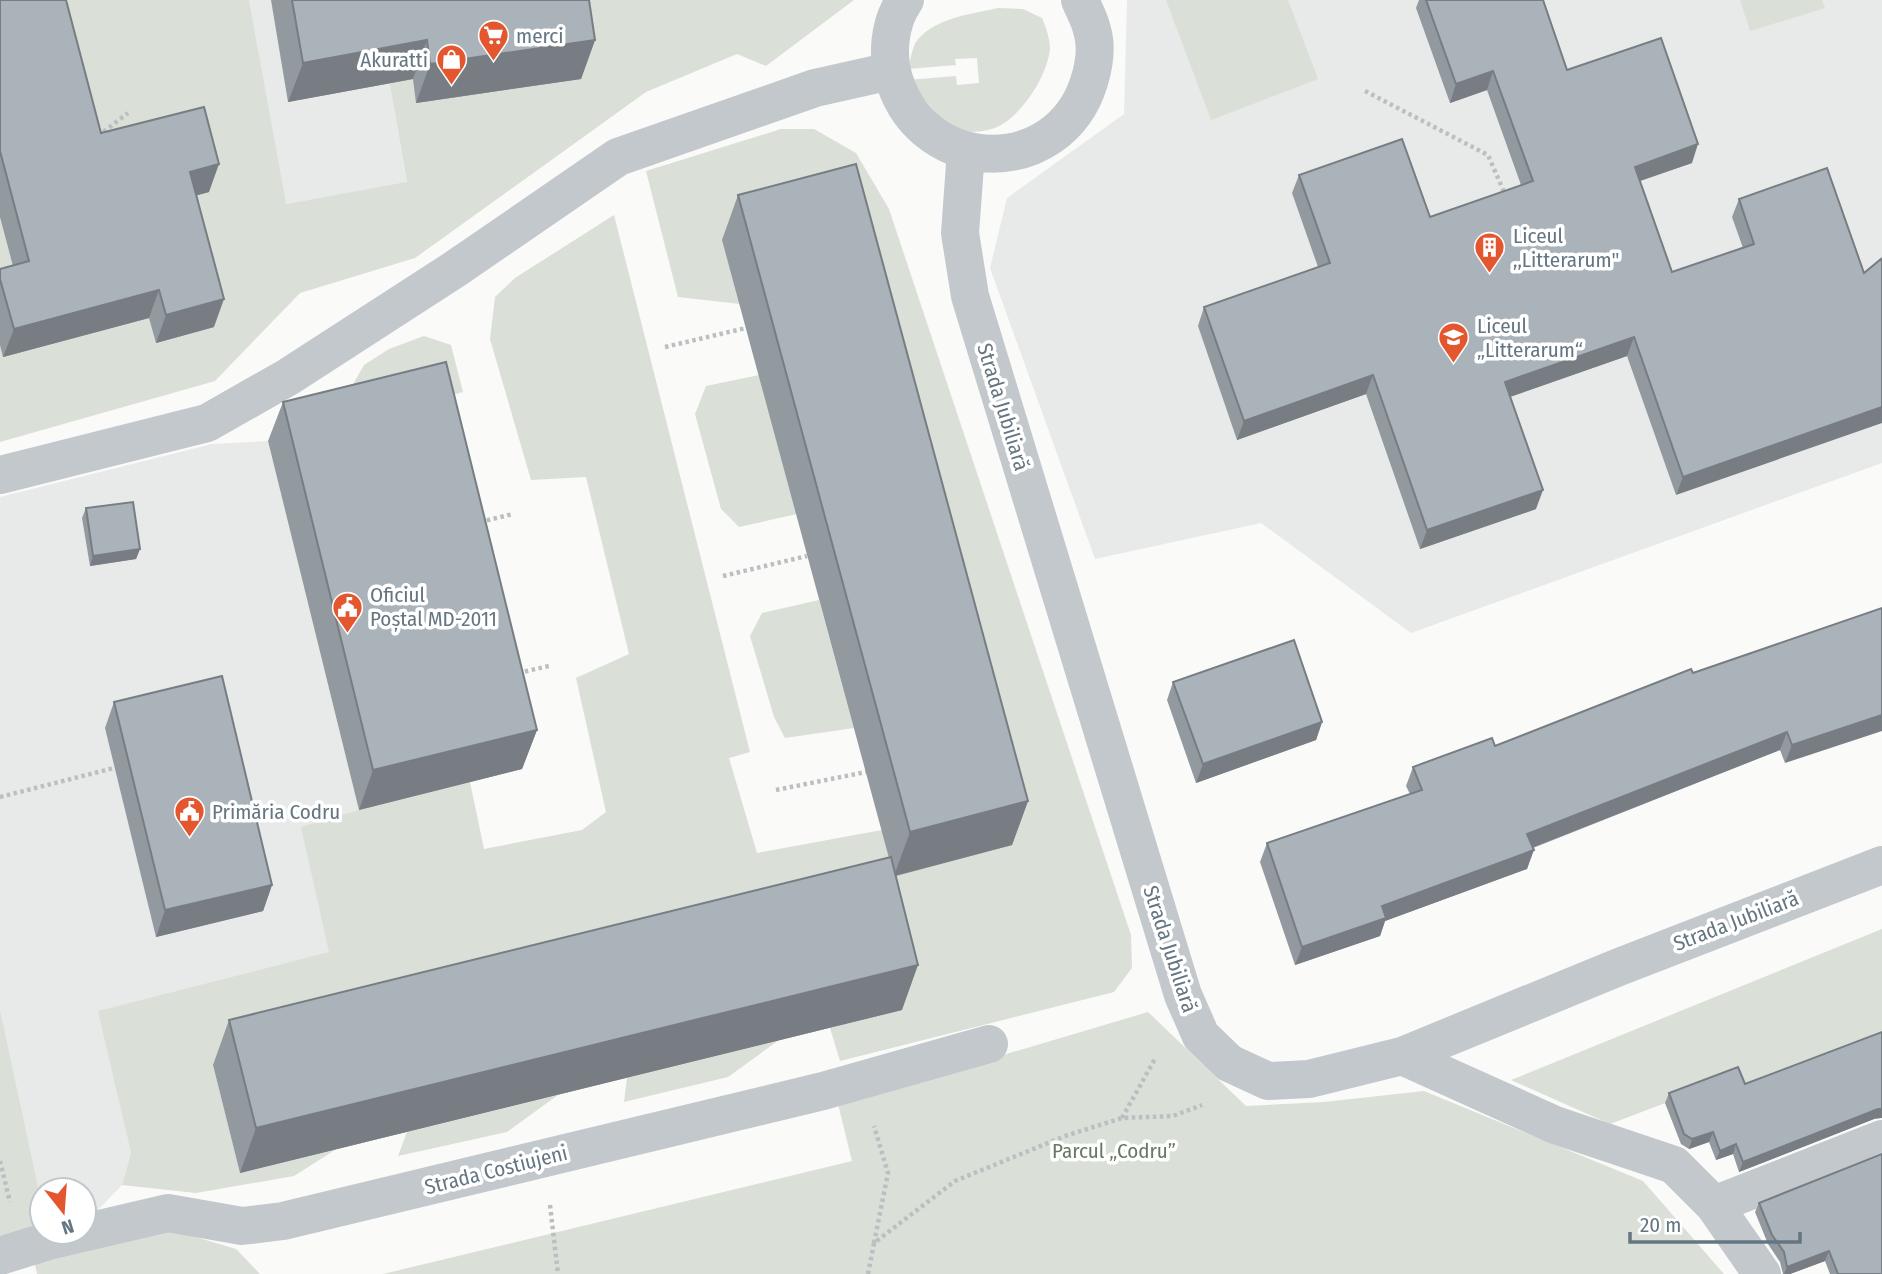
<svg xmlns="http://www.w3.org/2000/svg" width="1882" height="1274" font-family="'Fira Sans Condensed',sans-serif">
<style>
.built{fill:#e8e9e9}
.green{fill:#dadfd7}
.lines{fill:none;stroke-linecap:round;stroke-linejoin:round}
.path{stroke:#bbbfc2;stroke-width:4.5;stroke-dasharray:3.5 3.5;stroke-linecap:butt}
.minor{stroke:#c3c8cc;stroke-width:38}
.wall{fill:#929a9f}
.shaded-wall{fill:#777d82}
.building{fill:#aab3b9;stroke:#777d82;stroke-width:2}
.labels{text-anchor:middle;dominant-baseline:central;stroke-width:7;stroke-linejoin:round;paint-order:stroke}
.poi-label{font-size:21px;fill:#657683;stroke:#fff;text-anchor:start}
.street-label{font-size:21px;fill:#657683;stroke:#fff}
.park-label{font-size:21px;fill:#687a64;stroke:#fff}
</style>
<rect width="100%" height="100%" fill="#fafaf8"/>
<path class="built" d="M249,0H375L407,183L285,204Z
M1127,0H1882V463L1411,633L1261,523L1095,559L990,268L1007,198L1124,114Z
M268,441L359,810L330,952L99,1011L131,1153L122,1185L98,1210L84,1214V1190H42V1205L0,1009V497L212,444Z"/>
<path class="green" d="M0,0H249L286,204L407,182L375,0H854L766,66L737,54L646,92L415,258L300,293L215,381L0,442Z
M1166,0H1288L1318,79L1211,120Z
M1740,0H1822L1825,8L1750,31Z
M998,8L1023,9L1042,18C1046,27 1050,39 1050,49C1047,77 1021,117 995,128C981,133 967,132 952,131L907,80L956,76L957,85L979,83L977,58L955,59L956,65L908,69C910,61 912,49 916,42C933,18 972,14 998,8Z
M781,129H814L856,153L889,209L1131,935L1132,968L1114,992L840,1061L830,1028L901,1009L213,1065L240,1172L338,1148L294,1176L196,1193L122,1185L131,1153L98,1011L329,952L301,827L359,810L470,782L484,849L582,830L606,812L576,678L629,654L586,477L531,480L490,339L495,297L515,278L614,215L750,752L729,758L757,853L882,830L740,304L678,297L646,171Z
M424,336L451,345L463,392L432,401L352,386L364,365L389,349Z
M759,375L797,514L739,527L721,509L695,414L706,386Z
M819,600L854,728L785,738L774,717L750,636L762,613Z
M1882,929V1041L1741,1094L1734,1077L1610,1124L1511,1080Z
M0,1009L42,1205V1225L0,1237Z
M1148,1012L1246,1106L1324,1102L1424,1091L1643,1181L1724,1274H383L852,1161L838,1104Z
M779,1040L728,1077L624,1102L627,1078Z
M558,1095L507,1132L398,1156L407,1132Z
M172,1230L236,1249L260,1274H37L34,1259Z"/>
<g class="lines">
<path class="path" d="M1365,91L1488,155L1504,192
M98,136L128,113
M665,347L746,328
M480,522L513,514
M723,576L807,556
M518,673L549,666
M776,790L866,772
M0,797L114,768
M1122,1118L1156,1057
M0,1161L10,1202
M550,1205L558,1274
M874,1243L888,1173L874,1126
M868,1274L874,1243L955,1181L1065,1136L1122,1118L1173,1116L1202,1105"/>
<path class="minor" d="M905,0C889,23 886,56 895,82C926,177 1059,178 1089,82C1094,66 1097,46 1092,30C1090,20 1084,10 1080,0
M966,151L960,233L970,296L1183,995L1201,1036L1229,1063L1268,1081L1309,1079L1402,1056L1619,967L1882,865
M0,475L207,423L288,377L455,269L618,157L815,88L891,71
M1402,1056L1555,1125L1674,1165L1714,1205L1762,1274
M1714,1205L1882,1139
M0,1256L48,1241L168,1213L242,1226L283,1221L823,1091L989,1044"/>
</g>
<path class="wall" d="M0,0L101,133L209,192L197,195L214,327L156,343L149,318L3,357L0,345V269L13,266L0,217Z
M271,0H589L595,40L581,79L416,103L413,79L288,102Z
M1419,0H1543L1567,70L1692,163L1640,181L1672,272L1743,248L1732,217L1739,199L1827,168L1676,495L1627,356L1510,397L1536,509L1420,549L1366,394L1237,440L1198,326L1204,307L1318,267L1292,193L1299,175L1430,217L1521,185L1487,90L1450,103L1416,8Z
M738,195L1028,801L1012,845L896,876L902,1010L240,1173L213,1065L229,1020L889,858L722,240Z
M283,402L537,730L522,769L359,810L268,441Z
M86,508L140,549L136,559L90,566L82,518Z
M1882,608L1785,763L1780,750L1533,848L1527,869L1385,921L1380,936L1295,965L1260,862L1267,843L1410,794L1406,786L1413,767L1495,746L1693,673Z
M1173,682L1322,722L1316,740L1196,783L1167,700Z
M114,702L272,885L263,911L156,937L105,728Z
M1745,1084L1874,1119L1739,1172L1733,1154L1716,1160L1709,1142L1689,1149L1681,1144L1665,1103L1669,1093Z
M1759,1203L1882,1274H1830L1825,1261L1790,1274H1783L1780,1262L1768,1244L1755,1212Z"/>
<path class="shaded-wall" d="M427,40L413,79L288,102L303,63Z
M595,40L581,79L416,103L430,64Z
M1493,71L1487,90L1450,103L1456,84Z
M1698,144L1692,163L1628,185L1635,167Z
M219,164L209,192L180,200L190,172Z
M159,290L149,318L3,357L14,329Z
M224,299L214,327L156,343L166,315Z
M1634,337L1627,356L1498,401L1505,382Z
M1373,375L1366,394L1237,440L1244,421Z
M1882,407V423L1676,495L1683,477Z
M1543,490L1536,509L1420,549L1427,530Z
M140,549L136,559L90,566L93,556Z
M1882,715V731L1785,763L1792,745Z
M1322,722L1316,740L1196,783L1203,764Z
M537,730L522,769L359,810L373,770Z
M1787,732L1780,750L1521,852L1527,834Z
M1028,801L1012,845L894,876L910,832Z
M1534,850L1527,869L1385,921L1380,936L1295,965L1302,947L1382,906Z
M272,885L263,911L156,937L165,910Z
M918,965L902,1010L240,1173L256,1128Z
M1878,1109H1882V1118L1874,1119L1739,1172L1743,1162Z
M1713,1132L1709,1142L1689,1149L1692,1139Z
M1736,1144L1733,1154L1716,1160L1720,1151Z
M1829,1251L1825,1261L1790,1274H1784L1787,1267Z"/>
<path class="building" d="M0,0H66L101,133L204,107L219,164L190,172L224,299L166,315L159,290L14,329L0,279V269L29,261L0,151Z
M292,0H589L595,40L430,64L427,40L303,63Z
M1426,0H1543L1567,70L1661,38L1698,144L1635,167L1672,272L1754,244L1739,199L1827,168L1864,273L1881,259L1882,262V407L1683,477L1634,337L1505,382L1543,490L1427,530L1373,375L1244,421L1204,307L1330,263L1299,175L1402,139L1430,217L1533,181L1493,71L1456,84Z
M856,164L1028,801L910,832L738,195Z
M446,362L537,730L373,770L283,402Z
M133,502L140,549L93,556L86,508Z
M1882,608V715L1792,745L1787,732L1527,834L1534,850L1382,906L1386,918L1302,947L1267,843L1422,790L1413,767L1492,738L1495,746L1691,669L1693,673Z
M1294,640L1322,722L1203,764L1173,682Z
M222,676L272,885L165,910L114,702Z
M891,857L918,965L256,1128L229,1020Z
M1882,1032V1109H1878L1743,1162L1736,1144L1720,1151L1713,1132L1692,1139L1684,1134L1669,1093L1738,1067L1745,1084Z
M1882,1154V1274H1838L1829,1251L1787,1267L1784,1252L1772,1235L1759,1203Z"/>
<defs>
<symbol id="supermarket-pin" viewBox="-11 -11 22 30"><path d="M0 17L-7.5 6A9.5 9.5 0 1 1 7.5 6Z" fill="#e4572e" stroke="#fff"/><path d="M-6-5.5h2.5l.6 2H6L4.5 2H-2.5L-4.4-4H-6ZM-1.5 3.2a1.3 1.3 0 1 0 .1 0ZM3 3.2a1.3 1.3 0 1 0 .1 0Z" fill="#fff"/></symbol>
<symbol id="shop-pin" viewBox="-11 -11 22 30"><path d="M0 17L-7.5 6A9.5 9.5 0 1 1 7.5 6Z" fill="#e4572e" stroke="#fff"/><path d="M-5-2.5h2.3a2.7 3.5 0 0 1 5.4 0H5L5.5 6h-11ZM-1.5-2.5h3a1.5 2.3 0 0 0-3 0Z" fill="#fff"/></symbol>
<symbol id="building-pin" viewBox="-11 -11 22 30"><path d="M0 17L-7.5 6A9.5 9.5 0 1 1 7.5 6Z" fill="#e4572e" stroke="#fff"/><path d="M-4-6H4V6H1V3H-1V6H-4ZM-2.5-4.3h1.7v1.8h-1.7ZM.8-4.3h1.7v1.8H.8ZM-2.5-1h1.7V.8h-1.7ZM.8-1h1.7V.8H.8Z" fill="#fff"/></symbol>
<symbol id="school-pin" viewBox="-11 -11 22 30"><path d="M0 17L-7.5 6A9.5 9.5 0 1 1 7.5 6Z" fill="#e4572e" stroke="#fff"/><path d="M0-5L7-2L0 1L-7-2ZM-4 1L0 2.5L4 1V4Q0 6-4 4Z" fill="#fff"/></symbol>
<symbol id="civic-pin" viewBox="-11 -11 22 30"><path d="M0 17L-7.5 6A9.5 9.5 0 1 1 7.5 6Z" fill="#e4572e" stroke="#fff"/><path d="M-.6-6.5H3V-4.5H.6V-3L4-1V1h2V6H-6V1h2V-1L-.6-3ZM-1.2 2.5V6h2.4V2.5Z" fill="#fff"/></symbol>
</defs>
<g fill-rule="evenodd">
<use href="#supermarket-pin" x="476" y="18" width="35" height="47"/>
<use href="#shop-pin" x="434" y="42" width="35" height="47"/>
<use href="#building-pin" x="1472" y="230" width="35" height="47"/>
<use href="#school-pin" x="1436" y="320" width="35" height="47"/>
<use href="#civic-pin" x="330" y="590" width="35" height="47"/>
<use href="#civic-pin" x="172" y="794" width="35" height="47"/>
</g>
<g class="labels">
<g class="poi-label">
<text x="516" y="36">merci</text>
<text x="428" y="60" text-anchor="end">Akuratti</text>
<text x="1513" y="236">Liceul<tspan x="1513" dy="24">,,Litterarum"</tspan></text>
<text x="1477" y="326">Liceul<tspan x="1477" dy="24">„Litterarum“</tspan></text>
<text x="370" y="595">Oficiul<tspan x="370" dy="24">Poștal MD-2011</tspan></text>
<text x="212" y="812">Primăria Codru</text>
</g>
<g class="street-label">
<text transform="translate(1003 407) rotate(73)">Strada Jubiliară</text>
<text transform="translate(1736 921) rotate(-21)">Strada Jubiliară</text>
<text transform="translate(1170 949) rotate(72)">Strada Jubiliară</text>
<text transform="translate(496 1170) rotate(-14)">Strada Costiujeni</text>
</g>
<g class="park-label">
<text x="1114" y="1151">Parcul „Codru”</text>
</g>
</g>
<g transform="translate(63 1211) rotate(163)"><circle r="33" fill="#ffffff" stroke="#c1c8cd" stroke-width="2"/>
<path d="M0-5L12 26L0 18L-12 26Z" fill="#e4572e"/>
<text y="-10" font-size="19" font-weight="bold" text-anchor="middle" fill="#657683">N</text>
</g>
<path d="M1630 1232v10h170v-10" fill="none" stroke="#657683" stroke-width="3.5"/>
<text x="1640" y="1232" font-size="21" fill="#657683" stroke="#ffffff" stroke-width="5" paint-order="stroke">20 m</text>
</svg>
